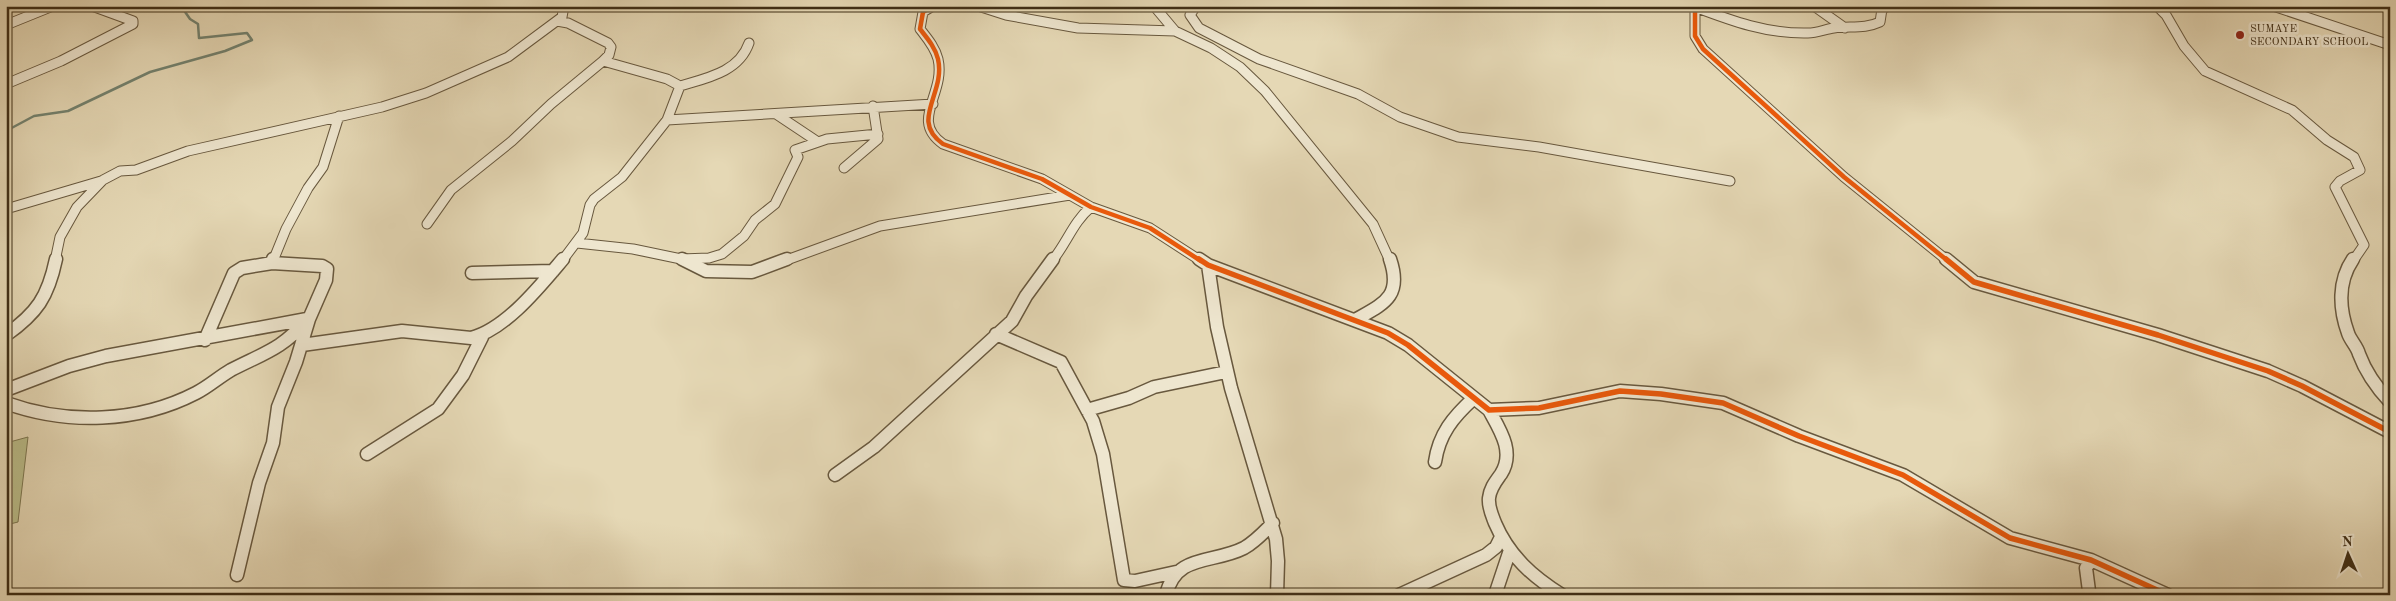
<svg xmlns="http://www.w3.org/2000/svg" width="2396" height="601" font-family="'Old Standard TT',serif">
<style>
.green{fill:#babd8a;stroke:#7c7650}
.lines{fill:none;stroke-linecap:round;stroke-linejoin:round}
.stream{stroke:#73826f;stroke-width:2.5}
.street-far1-casing{stroke:#68583e;stroke-width:11}
.street-casing{stroke:#68583e;stroke-width:15}
.street-far1{stroke:#eee6cf;stroke-width:9}
.street{stroke:#eee6cf;stroke-width:12}
.cycleway-far1-casing{stroke:#eee6cf;stroke-width:7}
.cycleway-casing{stroke:#eee6cf;stroke-width:9}
.cycleway-far1{stroke:#e8590c;stroke-width:4.5}
.cycleway{stroke:#e8590c;stroke-width:5.5}
.poi-dot{fill:#8f2418;stroke:#eee6cf;stroke-width:2}
.labels{text-anchor:middle;dominant-baseline:central;stroke-width:5;stroke-linejoin:round;paint-order:stroke}
.far-poi-label{font-size:11px;fill:#3f2e16;stroke:#eee6cf;text-anchor:start}
</style>
<rect width="100%" height="100%" fill="#e5d8b5"/>
<filter id="stains"><feTurbulence type="fractalNoise" baseFrequency=".004" numOctaves="4"/><feColorMatrix values="0 0 0 0 .2 0 0 0 0 .09 0 0 0 0 .02 0 0 0 .5 -.17"/></filter>
<radialGradient id="worn" r=".72"><stop offset=".6" stop-color="#630" stop-opacity="0"/><stop offset="1" stop-color="#630" stop-opacity=".3"/></radialGradient>
<path class="green" d="M28,437L18,522L6,525V443Z"/>
<g class="lines">
<path class="stream" d="M6,131L34,116L68,111L150,72L225,51L252,40L247,33L199,38L198,24L190,19L181,6"/>
<defs>
<path id="street-far1" d="M933,6L923,12L920,29C927,38 935,47 938,59C946,94 909,120 943,144L1042,179L1091,207L1150,228L1201,261
M978,6L1006,15L1078,28L1175,31
M1154,6L1175,31L1211,48L1240,67L1265,91L1373,224L1390,261
M1196,6L1190,15L1199,28L1259,59L1358,94L1400,117L1458,137L1539,147L1730,181
M1695,6V36L1703,49L1844,177L1948,261
M1814,6L1845,28
M2157,6L2166,15L2184,46L2205,71L2292,110L2327,140L2354,157L2360,170L2340,181L2335,187L2364,245L2353,261
M2273,6L2390,45
M1695,7C1732,21 1767,34 1808,33C1817,33 1826,29 1834,28C1851,26 1865,29 1880,22L1882,9L1888,6
M557,21L568,23L608,43L611,47L609,55L603,61L667,79L680,86L667,120L622,177L594,199L590,205L583,233L562,261
M6,25L53,6
M6,84L61,61L133,24V21L92,6
M680,86C707,78 739,72 749,43
M776,114L818,142
M667,120L933,104
M844,168L878,139L873,106
M6,209L101,181
M427,224L451,190L512,141L551,104L603,61
M577,243L633,249L681,259L709,258L722,254L744,236L755,220L775,204L798,157L795,150L827,139L878,134
M681,259L684,261
M55,261L60,237L77,207L103,180L120,171L136,170L188,151L382,107L426,93L508,57L562,17L564,6
M273,261L286,229L308,188L323,167L339,116
M784,261L880,226L1070,195
M1052,261C1067,243 1073,222 1091,207"/>
<path id="street" d="M682,259L706,271L752,272L787,259
M1199,259L1208,265L1388,333L1408,345L1489,410L1539,408L1620,391L1661,394L1723,403L1799,436L1903,475L2010,538L2091,560L2168,595
M1946,259L1974,282L2158,335L2268,371L2302,386L2390,432
M2353,259C2338,281 2339,308 2348,333C2350,340 2357,346 2359,354C2366,373 2376,387 2390,402
M1208,265L1217,327L1231,388L1276,539L1278,561L1277,595
M472,273L553,271
M1355,320C1383,304 1403,297 1390,259
M996,334L1061,362L1093,421L1103,454L1124,580L1135,581L1176,572
M6,335C37,313 48,297 56,259
M205,340L234,273L242,268L272,263
M302,345L402,331L471,338C506,329 540,286 563,259
M6,390L69,366L106,356L307,319
M6,403C67,425 138,423 196,393C208,387 219,377 231,370C264,353 282,349 307,320
M1087,410L1129,398L1154,387L1226,372
M1489,410C1500,430 1515,452 1501,474C1496,481 1490,488 1489,498C1488,507 1492,515 1495,523C1509,556 1533,577 1562,595
M367,454L438,409L463,375L482,337
M1435,462C1439,434 1453,417 1474,398
M835,475L874,447L1012,321L1026,296L1053,259
M237,575L259,483L273,443L278,407L296,362L309,319L326,280L327,269L322,266L272,263L273,259
M1166,595C1176,553 1213,564 1244,548C1255,542 1264,532 1273,523
M1399,595L1486,555L1496,547L1500,539
M1495,595L1509,553
M2086,595L2089,591L2086,568L2091,560"/>
</defs>
<use href="#street-far1" class="street-far1-casing"/>
<use href="#street" class="street-casing"/>
<use href="#street-far1" class="street-far1"/>
<use href="#street" class="street"/>
<defs>
<path id="cycleway-far1" d="M933,6L923,12L920,29C927,38 935,47 938,59C946,94 909,120 943,144L1042,179L1091,207L1150,228L1201,261
M1695,6V36L1703,49L1844,177L1948,261"/>
<path id="cycleway" d="M1199,259L1208,265L1388,333L1408,345L1489,410L1539,408L1620,391L1661,394L1723,403L1799,436L1903,475L2010,538L2091,560L2168,595
M1946,259L1974,282L2158,335L2268,371L2302,386L2390,432"/>
</defs>
<use href="#cycleway-far1" class="cycleway-far1-casing"/>
<use href="#cycleway" class="cycleway-casing"/>
<use href="#cycleway-far1" class="cycleway-far1"/>
<use href="#cycleway" class="cycleway"/>
</g>
<circle class="poi-dot" cx="2240" cy="35" r="5"/>
<g class="labels">
<g class="far-poi-label">
<text x="2250" y="29">SUMAYE<tspan x="2250" dy="13">SECONDARY SCHOOL</tspan></text>
</g>
</g>
<rect width="2396" height="601" fill="none" stroke="#e5d8b5" stroke-width="25"/>
<rect x="8" y="8" width="2381" height="586" fill="none" stroke="#3f2e16" stroke-width="2.5"/>
<rect x="12" y="12" width="2371" height="576" fill="none" stroke="#3f2e16"/>
<g transform="translate(2348 554) rotate(357)" stroke="#eee6cf" stroke-width="4" paint-order="stroke">
<path d="M0-4L9 19L0 12L-9 19Z" fill="#3f2e16"/>
<text y="-8" font-size="14" font-weight="bold" text-anchor="middle" fill="#3f2e16">N</text>
</g>
<rect width="100%" height="100%" filter="url(#stains)"/>
<rect width="100%" height="100%" fill="url(#worn)"/>
</svg>
